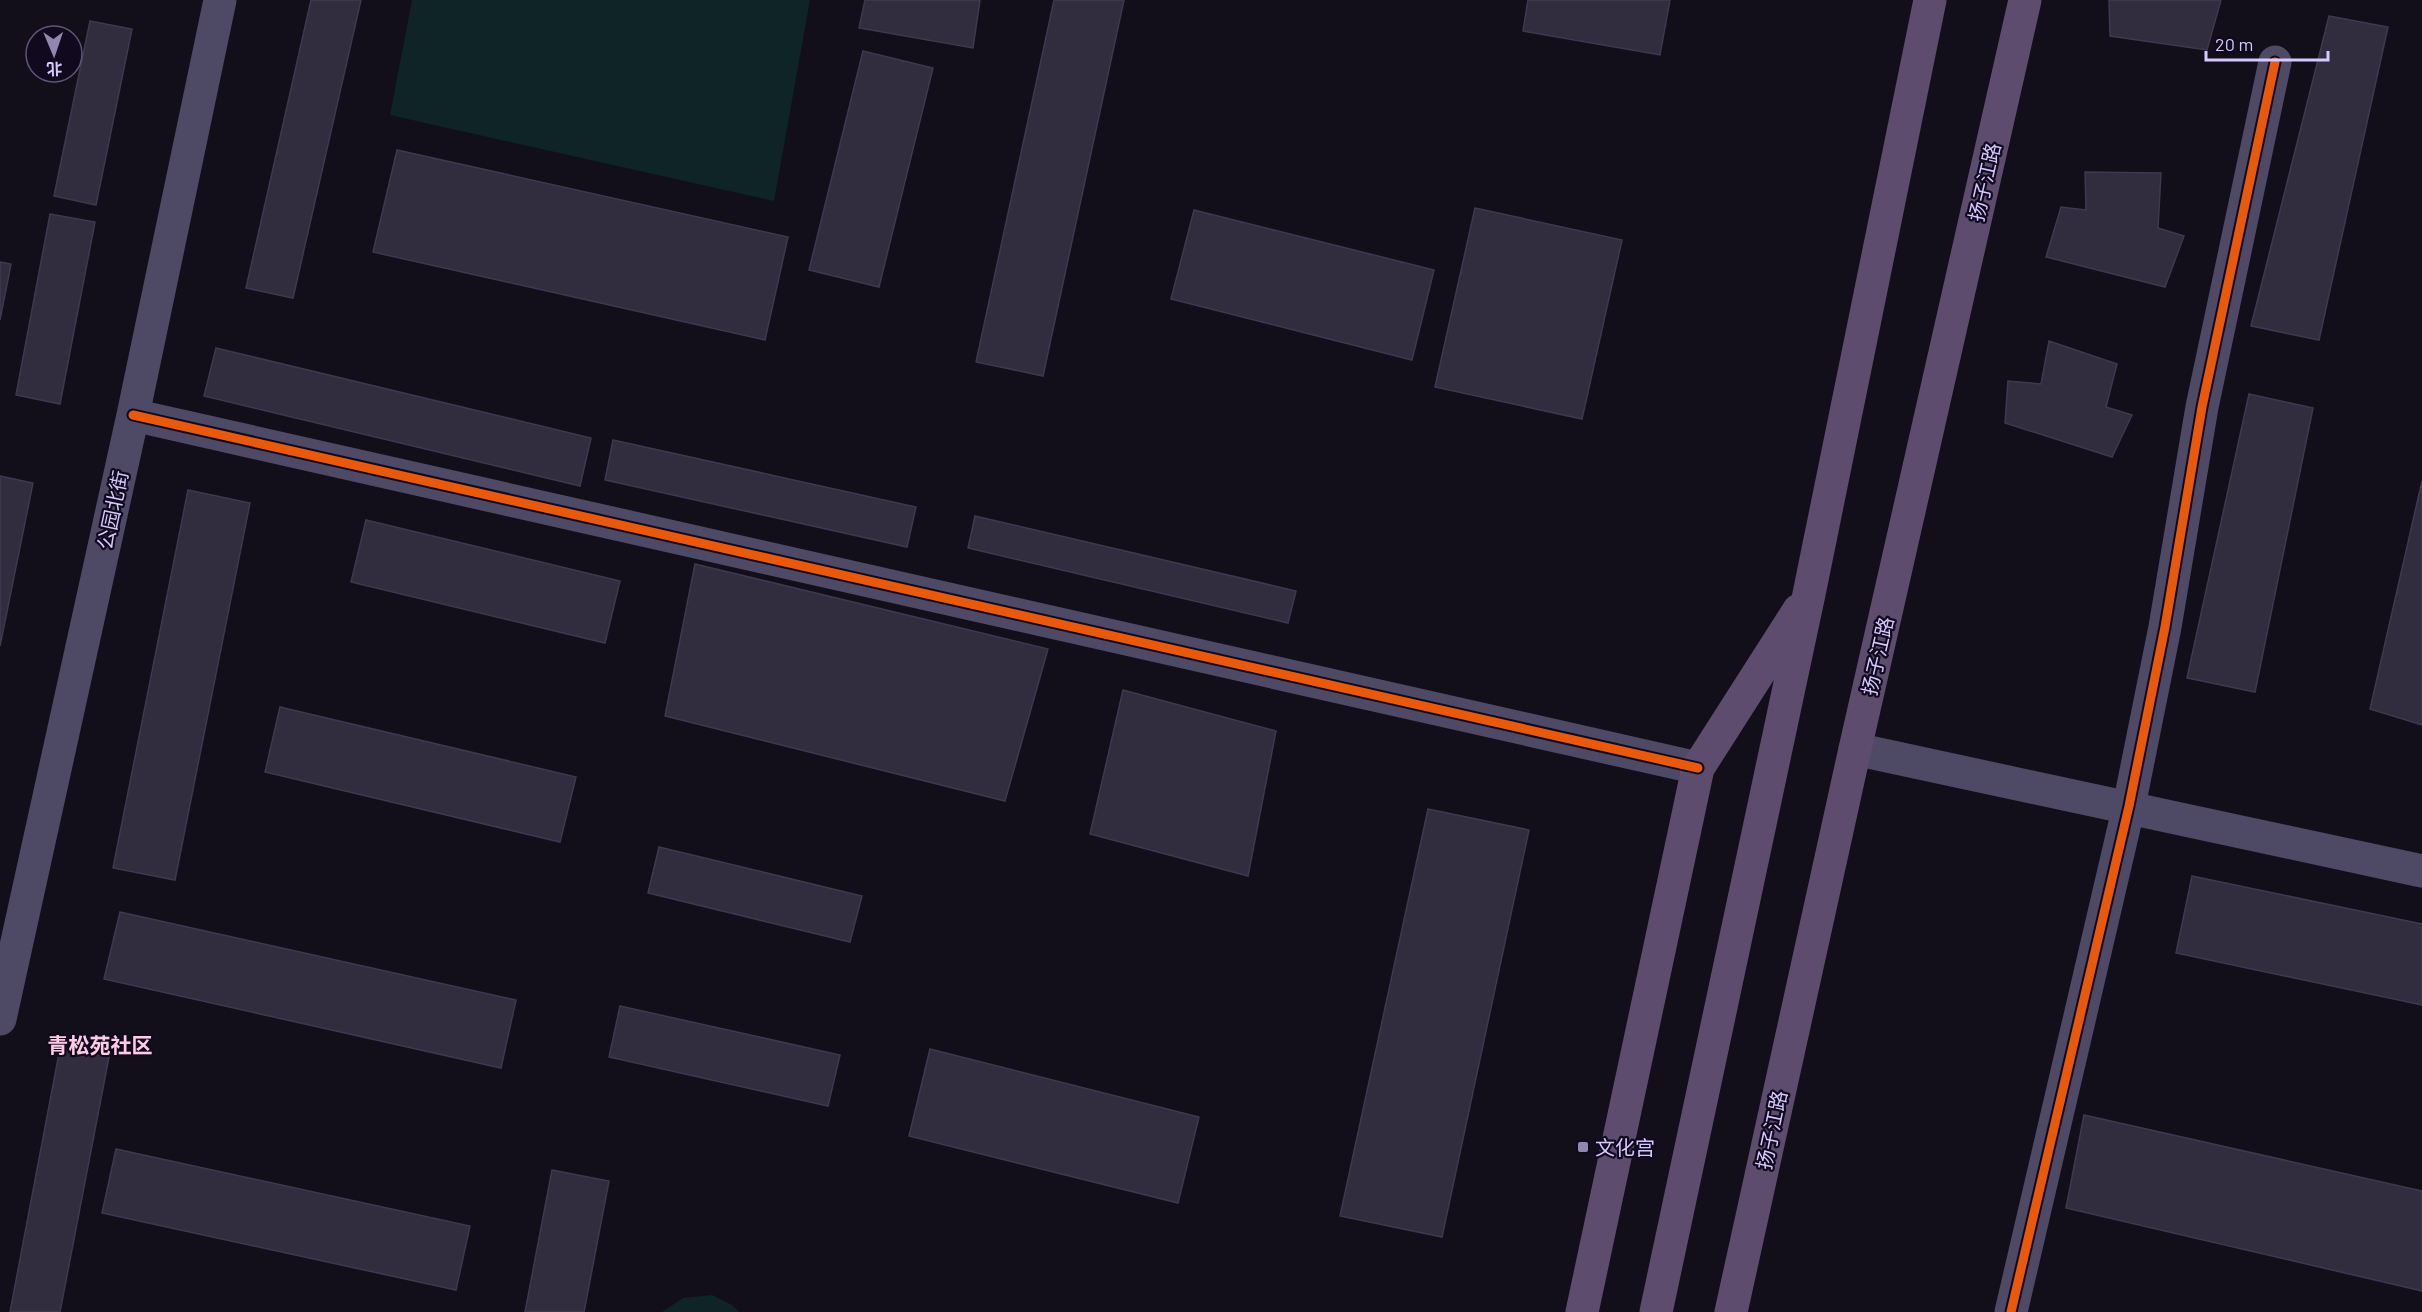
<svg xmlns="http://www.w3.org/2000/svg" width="2422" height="1312" font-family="Barlow,'Noto Sans SC',sans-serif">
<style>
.green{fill:#0e2427}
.building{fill:#312c3e;stroke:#403850;stroke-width:1.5}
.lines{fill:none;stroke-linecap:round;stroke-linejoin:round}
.minor{stroke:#4e4964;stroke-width:33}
.primary{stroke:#5d4c6d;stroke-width:33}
.cycleway-casing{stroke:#110a1f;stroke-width:13}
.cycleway{stroke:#e8590c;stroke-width:9}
.poi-dot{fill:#9188af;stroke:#110a1f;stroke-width:2}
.labels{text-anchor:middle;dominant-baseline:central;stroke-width:4.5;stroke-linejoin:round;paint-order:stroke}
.street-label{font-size:20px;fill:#d6c9ff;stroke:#110a1f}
.poi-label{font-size:20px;fill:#d6c9ff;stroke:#110a1f;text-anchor:start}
.neighbourhood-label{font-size:21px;font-weight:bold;fill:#ffcbe5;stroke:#110a1f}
</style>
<rect width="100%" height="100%" fill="#120f1a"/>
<path class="green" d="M412,0H810L774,201L390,115Z
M712,1295L732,1305L739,1312H662L683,1298Z"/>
<path class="building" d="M311,0H361L293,298L246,288Z
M865,0H980L973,48L859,28Z
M1054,0H1124L1043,376L976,362Z
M1528,0H1670L1660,55L1523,31Z
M2109,0H2221L2207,50L2110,36Z
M2329,16L2388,27L2319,340L2251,326Z
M90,21L132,29L96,205L54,196Z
M863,51L933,68L879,287L809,270Z
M397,150L788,237L765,340L373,252Z
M2085,172L2161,173L2158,228L2184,236L2165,287L2046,257L2061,207L2086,210Z
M1475,208L1622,240L1582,419L1435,387Z
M1194,210L1434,270L1412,360L1171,299Z
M50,214L95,222L60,404L16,395Z
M0,262L11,264L0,320Z
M2049,341L2117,364L2106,407L2132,415L2112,457L2005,423L2008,381L2041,384Z
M216,348L591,438L580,486L204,396Z
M2249,394L2313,408L2255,692L2187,678Z
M613,440L916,507L907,547L605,480Z
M0,476L33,483L0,646Z
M2422,481V725L2370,709Z
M188,490L250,503L175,880L113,868Z
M975,516L1296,591L1288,623L968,548Z
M366,520L620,581L605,643L351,582Z
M695,564L1048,649L1005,801L665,716Z
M1123,690L1276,731L1248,876L1090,834Z
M280,707L576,777L560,842L265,772Z
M1428,809L1529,830L1442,1237L1340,1216Z
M659,847L862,896L850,942L648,893Z
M2192,876L2422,924V1005L2176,953Z
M120,912L516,1000L501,1068L104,979Z
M620,1006L840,1055L828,1106L609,1057Z
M60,1048L109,1057L60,1312H10Z
M930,1049L1199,1117L1178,1203L909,1136Z
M2084,1115L2422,1191V1291L2066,1208Z
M116,1149L470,1226L456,1290L102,1213Z
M552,1170L609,1181L584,1312H525Z"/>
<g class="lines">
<path class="minor" d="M133,415L1698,768
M1855,749L2422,871
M0,1019L133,415L220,0
M2011,1312L2129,806L2165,627L2202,407L2275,62"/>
<path class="primary" d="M1582,1312L1698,768L1799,610
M1656,1312L1809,594L1930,0
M1731,1312L1855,749L2025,0"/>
<defs>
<path id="cycleway" d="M133,415L1698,768
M2011,1312L2129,806L2165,627L2202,407L2275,62"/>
</defs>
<use href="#cycleway" class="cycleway-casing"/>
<use href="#cycleway" class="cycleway"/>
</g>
<rect class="poi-dot" x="1577" y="1141" width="12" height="12" rx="3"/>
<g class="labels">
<g class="street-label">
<text transform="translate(1984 182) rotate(-77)">扬子江路</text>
<text transform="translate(112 510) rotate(-78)">公园北街</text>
<text transform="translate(1877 656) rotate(-77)">扬子江路</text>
<text transform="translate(1771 1130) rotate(-78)">扬子江路</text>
</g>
<g class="poi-label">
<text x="1595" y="1147">文化宫</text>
</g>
<g class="neighbourhood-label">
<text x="100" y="1044">青松苑社区</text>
</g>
</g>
<g transform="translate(54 54) rotate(178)"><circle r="28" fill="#110a1f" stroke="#605679" stroke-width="1.5"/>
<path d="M0-4.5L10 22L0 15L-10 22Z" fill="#9188af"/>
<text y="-9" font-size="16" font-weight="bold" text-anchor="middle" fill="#d6c9ff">北</text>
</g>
<path d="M2206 51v9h122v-9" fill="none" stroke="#d6c9ff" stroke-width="3"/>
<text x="2215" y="51" font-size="18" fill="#d6c9ff" stroke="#110a1f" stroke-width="4.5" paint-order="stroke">20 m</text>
</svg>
